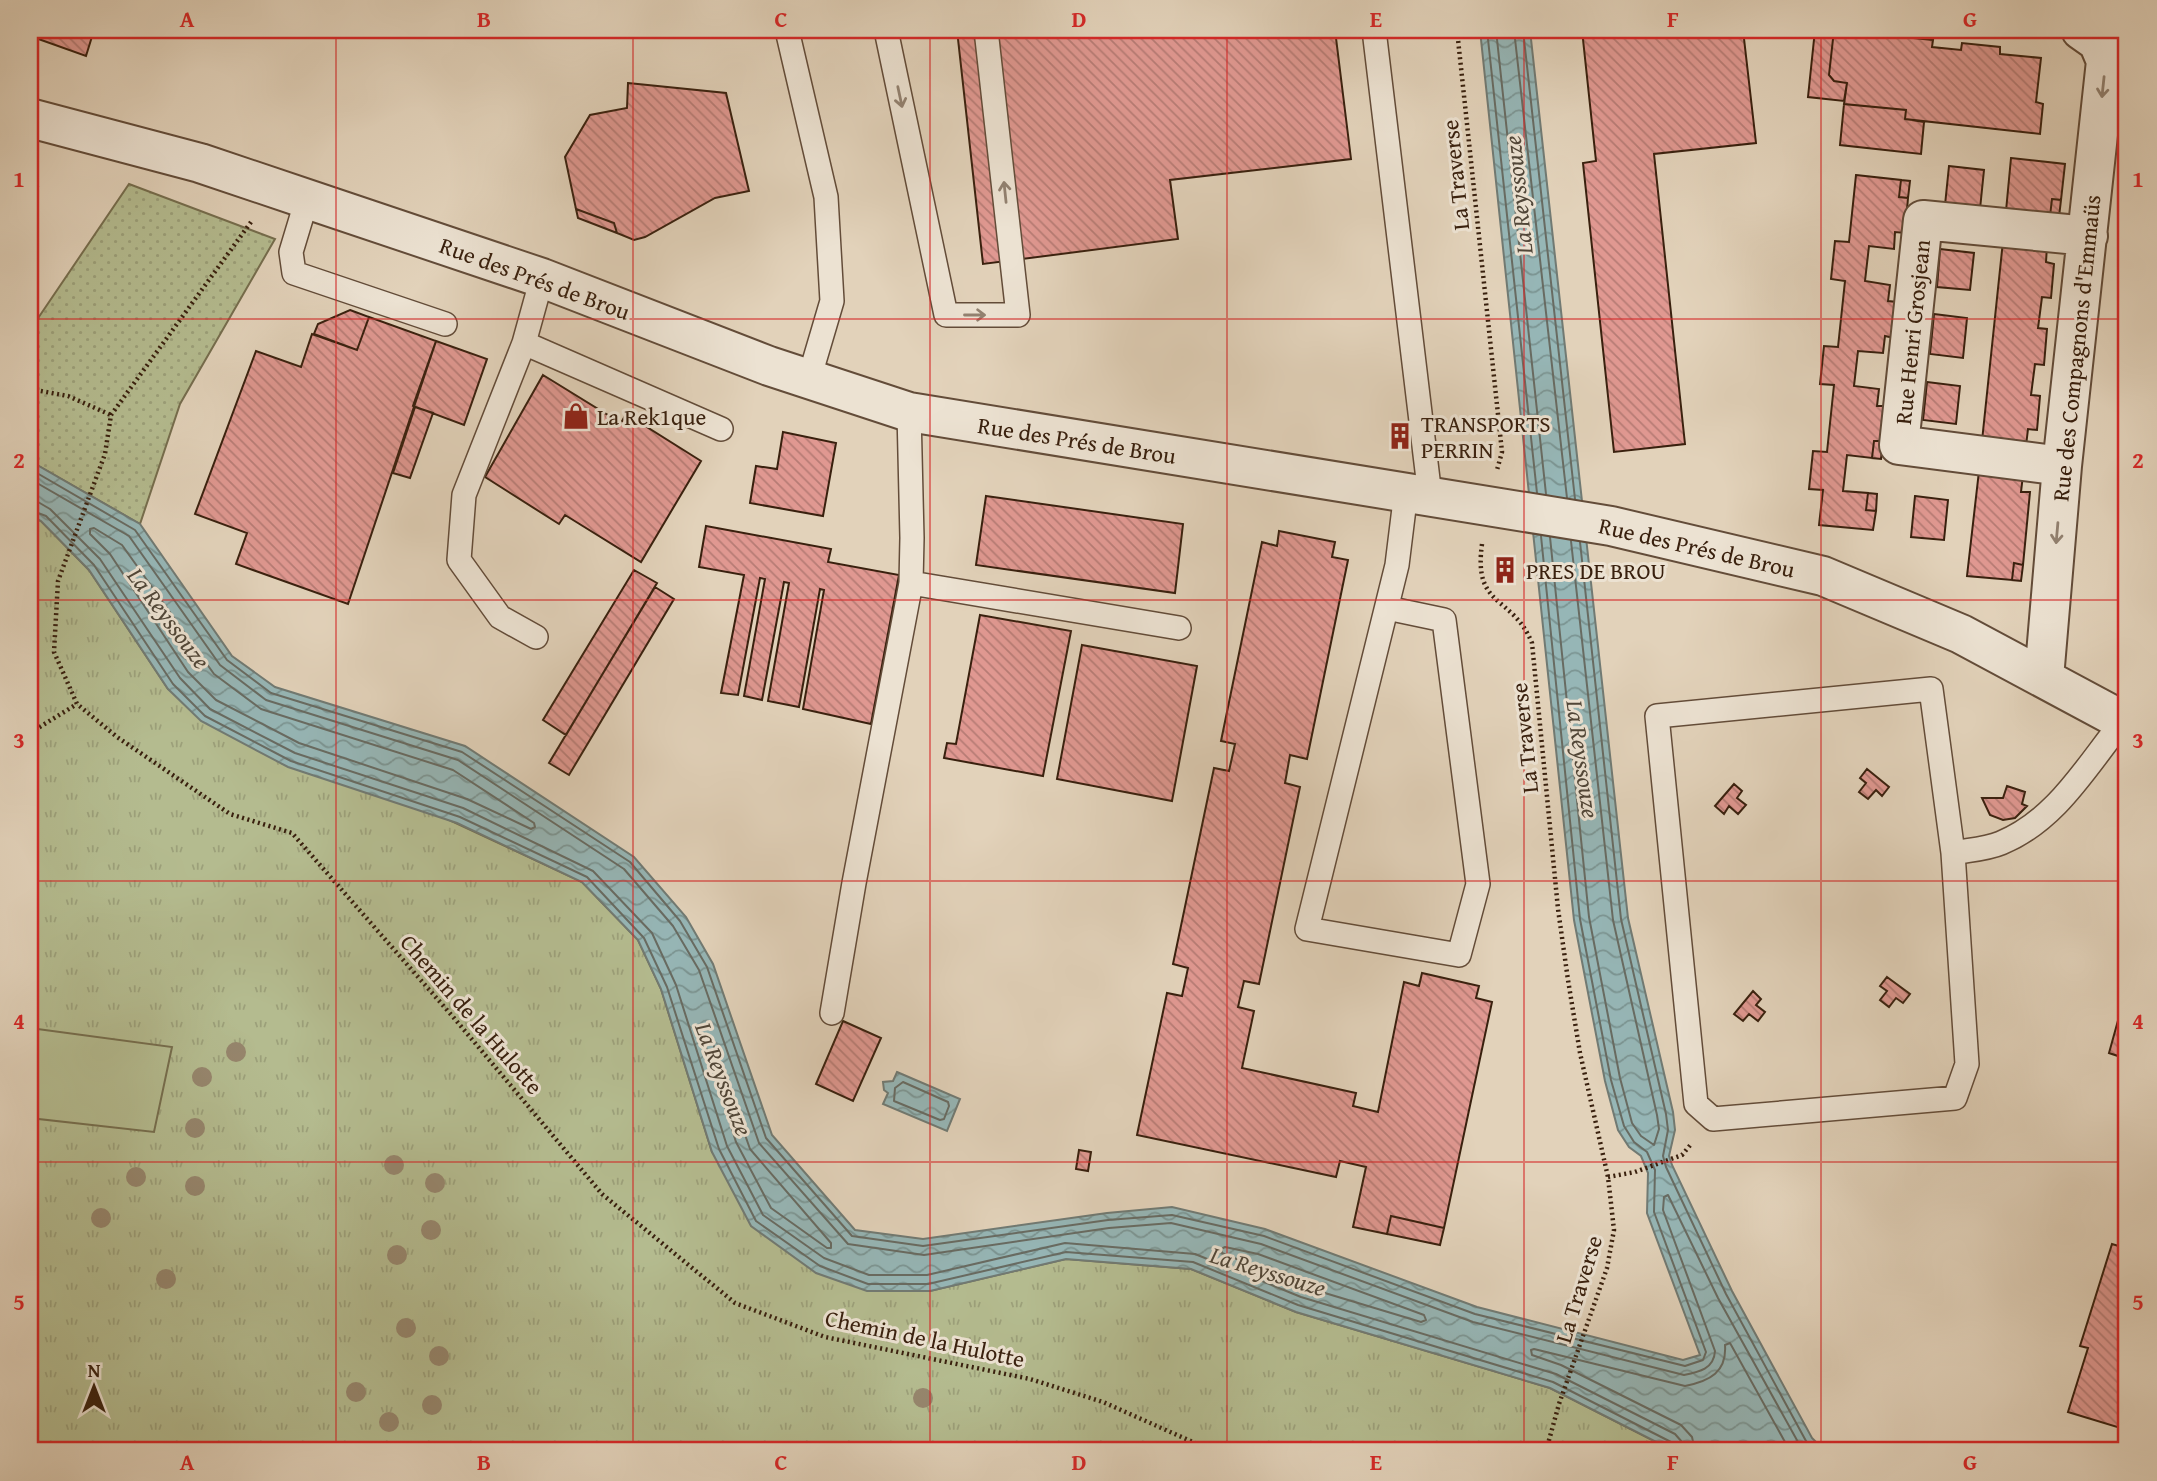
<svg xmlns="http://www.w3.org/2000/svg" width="2157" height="1481" font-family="'Gentium Book Plus',serif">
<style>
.grass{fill:url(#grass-tufts);stroke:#766e4e;stroke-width:2}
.park{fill:url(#park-dots);stroke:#766e4e;stroke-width:2}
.pitch{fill:#b4bb8f;stroke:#766e4e;stroke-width:2}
.water{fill:url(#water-waves);stroke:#717a73;stroke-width:2}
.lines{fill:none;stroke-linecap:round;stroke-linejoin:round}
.shore{stroke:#686b62;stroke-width:2}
.building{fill:url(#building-back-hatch);stroke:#39200e;stroke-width:2}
.lane-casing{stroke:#634c39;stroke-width:26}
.street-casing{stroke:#634c39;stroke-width:42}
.path{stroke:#39200e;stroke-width:4.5;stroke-dasharray:2 3.5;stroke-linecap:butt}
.lane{stroke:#ece2d2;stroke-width:23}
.street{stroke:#ece2d2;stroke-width:38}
.tree{fill:#96866d}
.oneway{stroke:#928170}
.grid{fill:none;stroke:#d62828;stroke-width:2;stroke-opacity:0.55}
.labels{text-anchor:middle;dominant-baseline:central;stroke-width:6;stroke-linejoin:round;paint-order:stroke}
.street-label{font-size:23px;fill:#39200e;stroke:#ece2d2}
.poi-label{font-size:23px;fill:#39200e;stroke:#ece2d2;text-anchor:start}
.water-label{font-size:24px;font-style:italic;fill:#504638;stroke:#ece2d2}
.neatline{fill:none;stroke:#d62828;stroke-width:2.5}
.grid-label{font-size:23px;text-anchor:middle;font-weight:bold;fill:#d62828}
</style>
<defs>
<pattern id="grass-tufts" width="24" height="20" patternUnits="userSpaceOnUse" patternTransform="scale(1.75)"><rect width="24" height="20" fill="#b4bb8f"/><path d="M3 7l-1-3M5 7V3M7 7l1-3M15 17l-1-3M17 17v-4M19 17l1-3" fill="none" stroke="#9ca07a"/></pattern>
<pattern id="park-dots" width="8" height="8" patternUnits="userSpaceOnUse" patternTransform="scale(1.75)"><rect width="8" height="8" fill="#b4bb8f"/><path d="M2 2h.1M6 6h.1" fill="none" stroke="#9ca07a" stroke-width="1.8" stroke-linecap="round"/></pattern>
<pattern id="water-waves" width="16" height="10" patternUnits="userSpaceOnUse" patternTransform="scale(1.75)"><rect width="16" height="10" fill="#96b6b6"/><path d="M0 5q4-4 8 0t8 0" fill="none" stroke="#7b9492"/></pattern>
<pattern id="building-back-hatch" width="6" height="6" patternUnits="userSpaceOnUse" patternTransform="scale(1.75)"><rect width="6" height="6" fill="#e09891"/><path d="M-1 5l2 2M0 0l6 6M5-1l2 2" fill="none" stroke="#b77c75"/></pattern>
</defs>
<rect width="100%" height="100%" fill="#e2d2ba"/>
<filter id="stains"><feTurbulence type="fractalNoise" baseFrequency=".00286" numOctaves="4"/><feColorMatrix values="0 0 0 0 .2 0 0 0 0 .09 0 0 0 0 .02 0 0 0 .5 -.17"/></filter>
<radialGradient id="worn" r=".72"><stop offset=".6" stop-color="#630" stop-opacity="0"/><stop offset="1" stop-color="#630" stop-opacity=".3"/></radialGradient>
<path class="grass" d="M30,515L41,521L89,570L168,689L582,882L638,940L661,989L712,1152L930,1291L1066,1259L1191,1269L1296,1312L1550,1388L1674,1451H30Z"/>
<path class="park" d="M129,184L275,239L180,404L140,524L30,461V330Z"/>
<path class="pitch" d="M30,1028L172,1047L154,1132L30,1118Z"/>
<path class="water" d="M1480,30H1530L1628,918L1673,1112L1675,1130L1669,1156L1672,1165L1732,1291L1812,1438L1825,1451H1674L1550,1388L1296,1312L1191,1269L1066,1259L930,1291H867L816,1273L751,1226L712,1152L661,989L638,940L582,882L457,823L288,767L201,721L168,689L89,570L41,521L30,515V461L140,524L232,656L275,687L465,746L634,857L686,917L713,964L772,1135L855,1230L923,1239L1107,1213L1172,1207L1265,1229L1477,1307L1683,1360L1700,1355L1647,1213L1648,1173L1641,1156L1629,1147L1618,1130L1605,1081L1574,920Z
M897,1072L960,1099L947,1131L883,1104L888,1093L884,1090L883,1082L893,1081Z"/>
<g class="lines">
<path class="shore" d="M1487,30L1537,493
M1496,30L1546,494
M1514,30L1567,498
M1523,30L1575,499
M30,469L135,530L227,660L271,693L462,752L630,862L680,921L707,967L766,1138L852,1236L923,1246L1108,1220L1172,1215L1264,1236L1475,1314L1685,1366L1703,1360L1706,1352L1654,1212L1655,1170L1647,1152L1634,1142L1624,1126L1611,1080L1580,919L1541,536
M30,479L129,536L220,665L266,700L458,760L624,869L673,926L699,970L759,1143L848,1244L924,1255L1109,1228L1171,1223L1261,1244L1473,1322L1684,1375C1699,1372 1714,1369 1715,1351L1663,1210L1664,1197L1668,1195L1718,1298L1803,1451
M30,501L38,502L50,509L100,559L180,678L210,709L295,753L463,808L593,871L652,933L676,985L727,1146L763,1215L824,1258L869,1275H927L1065,1243L1195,1254L1301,1297L1556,1374L1675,1434L1682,1442L1684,1451
M30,510L46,516L94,565L173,684L205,716L291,761L460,817L587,877L644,938L667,987L719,1149L756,1221L820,1266L868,1284H928L1066,1252L1193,1262L1298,1305L1553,1382L1671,1442L1675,1451
M90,529L94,528L122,545L214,674L261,709L453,770L534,823L535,827L531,829L467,799L299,743L216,700L188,672L110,554L90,534Z
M1550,537L1589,917L1620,1078L1632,1123L1641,1136L1654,1145L1659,1129L1657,1115L1613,920L1571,541
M1580,542L1621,919L1666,1114L1668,1130L1663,1156L1666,1167L1726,1294L1806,1441L1815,1451
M707,1036L711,1038L750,1149L831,1243V1248H827L771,1208L736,1142L704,1041Z
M903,1082L948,1102L949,1106L944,1119L940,1120L894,1101L895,1088Z
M1225,1247L1258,1254L1424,1315L1426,1320L1421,1322L1305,1287L1222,1253L1221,1249Z
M1695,1451L1692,1437L1681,1425L1561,1365L1532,1355L1531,1350L1534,1349L1685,1386C1710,1381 1727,1372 1725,1345L1730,1343L1790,1451"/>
</g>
<path class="building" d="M30,30H94L86,56L30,36Z
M957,30H1335L1351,159L1170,180L1178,239L983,264Z
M1582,30H1743L1756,143L1654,154L1685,444L1614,452L1583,163L1596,161Z
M1815,30H1834L1829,75L1834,81L1847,83L1844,101L1808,97Z
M1834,30L1933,40L1932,47L1961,50L1962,43L2000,47V54L2041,58L2036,102L2043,104L2040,134L1905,119L1906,110L1844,104L1847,83L1834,81L1829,75Z
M628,83L726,93L749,191L715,198L645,237L634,240L617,233L614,223L576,209L565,157L590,115L627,108Z
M1844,104L1906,110L1905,119L1924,122L1921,154L1840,145Z
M2011,158L2065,164L2061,200L2052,199L2050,216L2006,211Z
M1949,166L1984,170L1980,209L1945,205Z
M1856,175L1901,180L1899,197L1908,198L1905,233L1895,232L1894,249L1869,246L1865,281L1890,285L1888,301L1897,302L1894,338L1885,336L1883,353L1858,351L1854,386L1879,389L1877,406H1887L1883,441H1874L1872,458L1847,455L1843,491L1868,493L1866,510L1876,511L1873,530L1819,525L1823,490L1809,489L1813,451L1827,452L1834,385L1820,384L1824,346L1838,347L1845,281L1831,279L1835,241L1849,242Z
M1901,180L1910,181L1908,198L1899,197Z
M30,185L38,187L30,232Z
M2052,199L2061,200L2059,217L2050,216Z
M576,209L614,223L617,233L578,218Z
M2003,241L2047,246L2046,262L2054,264L2051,298L2042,297L2038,328L2047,329L2044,365L2035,364L2031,395L2040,396L2037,430L2028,429L2026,446L1982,441Z
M1940,249L1974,253L1970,290L1937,287Z
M350,310L369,317L357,350L314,334L318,324Z
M1934,314L1967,318L1963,358L1930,354Z
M369,317L436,341L348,604L236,564L247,533L195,514L256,351L301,367L312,334L357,350Z
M436,341L487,359L464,425L413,406Z
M543,375L621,423L626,414L701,461L641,562L565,515L559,524L485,477Z
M1927,382L1960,386L1956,424L1923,420Z
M415,407L433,413L410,478L393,473Z
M783,432L836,443L823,516L750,503L756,466L777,469Z
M1874,441H1883L1881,459L1872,458Z
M1979,471L2023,475L2021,492H2030L2023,565L2014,563L2012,580L1967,576Z
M1868,493L1877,494L1876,511L1866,510Z
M986,496L1183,524L1175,593L976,565Z
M1915,496L1948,500L1944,540L1911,537Z
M706,526L831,549L828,562L899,575L871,724L803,709L824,590L820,589L799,707L768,701L789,583L784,582L762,700L744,696L765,579L760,578L738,695L721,693L744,575L699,567Z
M1279,531L1335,542L1332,557L1348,560L1307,759L1290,755L1285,783L1300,787L1259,984L1244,981L1238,1007L1254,1011L1242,1068L1356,1093L1353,1106L1378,1112L1404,982L1419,986L1422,973L1479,986L1476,998L1492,1002L1444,1228L1391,1216L1387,1234L1353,1227L1366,1167L1340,1161L1336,1177L1137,1135L1167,993L1182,996L1188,968L1173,964L1214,768L1229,771L1235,744L1221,741L1262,542L1277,546Z
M1513,560L1515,579L1496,580L1495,562Z
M2014,563L2023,565L2021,581L2012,580Z
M634,570L657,583L566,735L543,720Z
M655,587L674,599L569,775L549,763Z
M980,615L1071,631L1043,776L944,758L947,743L956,744Z
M1082,645L1197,666L1172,801L1057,779Z
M1867,769L1889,787L1882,796L1876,790L1868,799L1859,792L1866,783L1860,778Z
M1734,784L1742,791L1737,798L1746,805L1738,814L1729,806L1724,814L1715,806Z
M2007,786L2025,792L2022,804L2027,806L2015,818L2003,820L1990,815L1982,798H2003Z
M1887,977L1910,994L1903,1003L1896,998L1889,1007L1880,1000L1887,991L1880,986Z
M2127,988V1059L2109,1053Z
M1753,991L1761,999L1756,1005L1765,1012L1758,1021L1749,1014L1743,1021L1734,1014Z
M843,1021L881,1038L853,1101L816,1084Z
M1079,1150L1091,1152L1088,1171L1076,1169Z
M1391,1216L1444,1228L1440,1245L1387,1234Z
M2125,1236H2127V1357L2121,1373L2127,1375V1430L2068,1412L2088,1348L2080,1346L2112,1244L2122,1247Z"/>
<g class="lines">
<defs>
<path id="lane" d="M787,30L826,197L832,301L809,379
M886,30L946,315H1018L986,30
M1374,30L1430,496
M307,199L291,252L294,273L445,324
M542,278L524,343L721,429
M524,343L464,495L459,560L500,617L536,637
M909,412L912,538L911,583L1179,628
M1387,608L1444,620L1478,884L1459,955L1307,929L1397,565L1406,492
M1953,853L1967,1064L1955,1098L1713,1119L1696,1104L1657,716L1931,689L1953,853C1969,850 1987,849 2001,843C2057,820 2087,765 2123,721
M832,1013L854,883L911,583"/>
<path id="street" d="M30,118L200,163L307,199L542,278L769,366L909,412L1611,526L1823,576L1961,634L2127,723
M2062,466L1899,445L1923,220L2088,236
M2044,678L2062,466L2106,61L2098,42L2081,30"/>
</defs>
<use href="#lane" class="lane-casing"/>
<use href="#street" class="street-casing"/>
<path class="path" d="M1457,30L1502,452L1497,470
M251,222L111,415L105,454L58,581L54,652L77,704L117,737L230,814L292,833L454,1018L602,1194L735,1303L825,1337L1030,1379L1103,1402L1213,1451
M30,389L68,396L111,415
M1482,544C1473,609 1512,594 1532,643L1558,909L1568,980L1580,1053L1608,1177L1614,1230L1607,1268L1559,1404L1546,1451
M30,733L77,704
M1608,1177L1635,1172L1682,1155L1692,1143"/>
<use href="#lane" class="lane"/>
<use href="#street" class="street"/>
</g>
<g class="tree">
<circle cx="236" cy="1052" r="10"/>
<circle cx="202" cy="1077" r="10"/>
<circle cx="195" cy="1128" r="10"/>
<circle cx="394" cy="1165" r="10"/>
<circle cx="136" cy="1177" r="10"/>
<circle cx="435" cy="1183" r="10"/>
<circle cx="195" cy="1186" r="10"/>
<circle cx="101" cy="1218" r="10"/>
<circle cx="431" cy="1230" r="10"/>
<circle cx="397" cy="1255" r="10"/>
<circle cx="166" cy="1279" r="10"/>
<circle cx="406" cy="1328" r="10"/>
<circle cx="439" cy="1356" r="10"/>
<circle cx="356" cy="1392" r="10"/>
<circle cx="923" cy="1398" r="10"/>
<circle cx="432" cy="1405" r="10"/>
<circle cx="389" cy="1422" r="10"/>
</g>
<defs><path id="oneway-shaft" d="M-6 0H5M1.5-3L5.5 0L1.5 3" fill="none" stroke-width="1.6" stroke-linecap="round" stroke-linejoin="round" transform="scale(1.75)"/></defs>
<g class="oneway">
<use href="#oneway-shaft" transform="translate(2103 87) rotate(96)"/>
<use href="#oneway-shaft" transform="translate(900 97) rotate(78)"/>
<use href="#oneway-shaft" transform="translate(1005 192) rotate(-96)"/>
<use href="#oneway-shaft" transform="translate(975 315)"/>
<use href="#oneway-shaft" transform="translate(2057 533) rotate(95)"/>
</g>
<path class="grid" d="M336,30V1451M633,30V1451M930,30V1451M1227,30V1451M1524,30V1451M1821,30V1451M30,319H2127M30,600H2127M30,881H2127M30,1162H2127"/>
<defs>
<symbol id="shop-bare" viewBox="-9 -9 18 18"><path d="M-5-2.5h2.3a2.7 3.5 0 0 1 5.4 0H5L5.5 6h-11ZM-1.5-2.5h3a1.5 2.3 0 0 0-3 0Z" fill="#8f2418" stroke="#ece2d2" stroke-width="2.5" paint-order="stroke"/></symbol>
<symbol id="building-bare" viewBox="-9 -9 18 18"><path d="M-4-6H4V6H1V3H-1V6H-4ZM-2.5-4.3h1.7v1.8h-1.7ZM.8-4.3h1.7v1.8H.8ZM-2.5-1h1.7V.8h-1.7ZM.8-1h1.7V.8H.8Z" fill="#8f2418" stroke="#ece2d2" stroke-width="2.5" paint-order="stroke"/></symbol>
</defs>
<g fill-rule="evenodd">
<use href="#shop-bare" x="557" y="397" width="38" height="38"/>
<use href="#building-bare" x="1381" y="417" width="38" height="38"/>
<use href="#building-bare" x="1486" y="551" width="38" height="38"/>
</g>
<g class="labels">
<g class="street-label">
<text transform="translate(1455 175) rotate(-96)">La Traverse</text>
<text transform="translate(535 278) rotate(20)">Rue des Prés de Brou</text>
<text transform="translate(1912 332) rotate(-84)">Rue Henri Grosjean</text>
<text transform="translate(2076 348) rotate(-84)">Rue des Compagnons d'Emmaüs</text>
<text transform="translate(1077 440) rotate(9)">Rue des Prés de Brou</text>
<text transform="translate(1697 547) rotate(13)">Rue des Prés de Brou</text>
<text transform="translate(1524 738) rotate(-96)">La Traverse</text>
<text transform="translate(472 1014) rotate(49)">Chemin de la Hulotte</text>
<text transform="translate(1578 1289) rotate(-73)">La Traverse</text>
<text transform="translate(925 1338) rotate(12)">Chemin de la Hulotte</text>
</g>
<g class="poi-label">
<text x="597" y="416">La Rek1que</text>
<text x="1421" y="423">TRANSPORTS<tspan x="1421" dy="26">PERRIN</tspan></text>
<text x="1526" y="570">PRES DE BROU</text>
</g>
<g class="water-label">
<text transform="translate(1518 195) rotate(-96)">La Reyssouze</text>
<text transform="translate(169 618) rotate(53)">La Reyssouze</text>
<text transform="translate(1583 759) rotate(82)">La Reyssouze</text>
<text transform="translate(724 1079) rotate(69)">La Reyssouze</text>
<text transform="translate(1268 1271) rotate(17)">La Reyssouze</text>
</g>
</g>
<rect width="2157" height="1481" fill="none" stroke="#e2d2ba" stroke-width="77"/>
<g transform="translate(94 1387)" stroke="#ece2d2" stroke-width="5" paint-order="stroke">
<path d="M0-5L12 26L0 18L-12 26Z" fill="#39200e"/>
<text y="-10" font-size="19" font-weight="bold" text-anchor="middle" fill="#39200e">N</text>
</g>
<rect x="38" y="38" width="2080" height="1404" class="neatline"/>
<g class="grid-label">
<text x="187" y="27">A</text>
<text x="484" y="27">B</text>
<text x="781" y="27">C</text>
<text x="1079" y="27">D</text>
<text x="1376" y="27">E</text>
<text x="1673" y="27">F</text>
<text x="1970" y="27">G</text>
<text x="19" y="187">1</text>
<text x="2138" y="187">1</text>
<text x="19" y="468">2</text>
<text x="2138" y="468">2</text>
<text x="19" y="748">3</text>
<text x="2138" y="748">3</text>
<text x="19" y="1029">4</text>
<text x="2138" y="1029">4</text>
<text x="19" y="1310">5</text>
<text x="2138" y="1310">5</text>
<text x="187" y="1470">A</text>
<text x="484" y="1470">B</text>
<text x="781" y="1470">C</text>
<text x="1079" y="1470">D</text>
<text x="1376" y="1470">E</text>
<text x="1673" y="1470">F</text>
<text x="1970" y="1470">G</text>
</g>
<rect width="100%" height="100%" filter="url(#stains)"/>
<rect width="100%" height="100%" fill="url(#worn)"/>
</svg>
